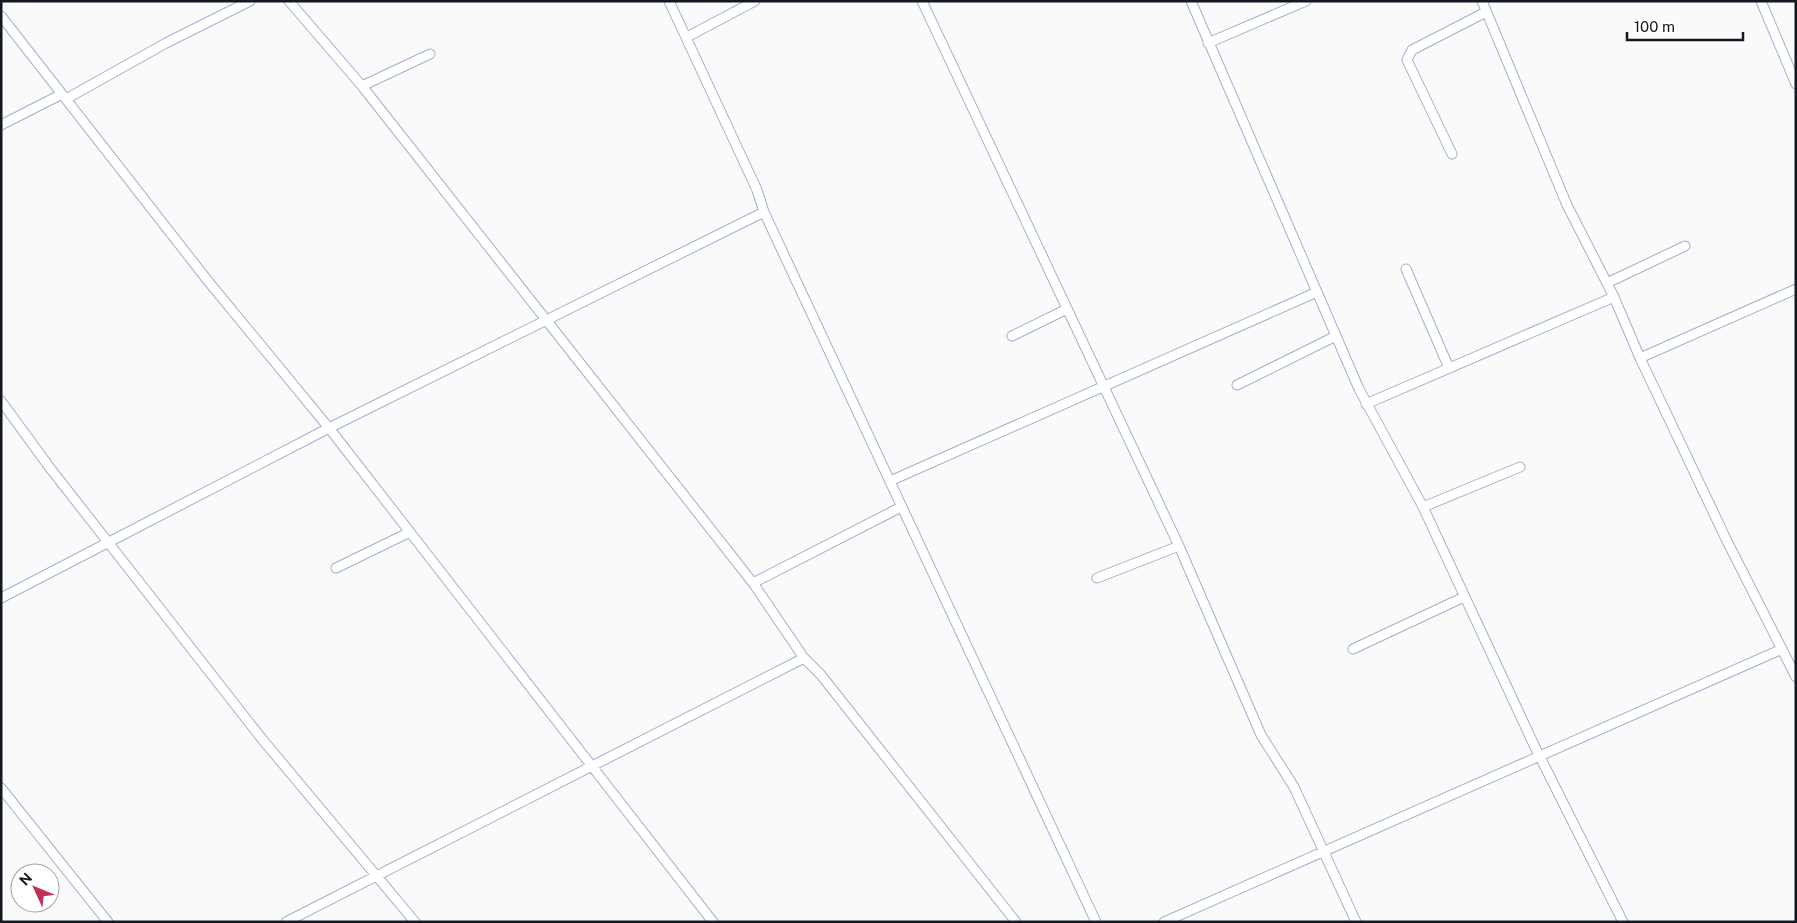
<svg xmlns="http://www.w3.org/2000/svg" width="1797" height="923" font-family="'Public Sans',sans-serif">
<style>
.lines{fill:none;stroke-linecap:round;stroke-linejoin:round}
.street-casing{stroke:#a1b0ce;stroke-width:11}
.street{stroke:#fff;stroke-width:9}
</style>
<rect width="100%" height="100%" fill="#fafafa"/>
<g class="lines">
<defs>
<path id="street" d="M289,1L362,86L547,321L753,583L804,658L821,675L1016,922
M669,1L757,190L764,212L1096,922
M922,1L1179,546L1261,735L1294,787L1356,922
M1191,1L1359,389L1423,507L1534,745L1623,922
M1482,1L1567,205L1614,297L1640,358L1726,539L1796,677
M1761,1L1796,84
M1,16L208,281L329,428L713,922
M687,37L755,1
M1208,43L1306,1
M362,86L430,54
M66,99L166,43L250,1
M1,125L62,94
M1452,154L1407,60L1412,50L1486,12
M1406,269L1449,368
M1607,283L1685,246
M1012,336L1067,309
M1640,358L1796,289
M1237,385L1336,336
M1,401L50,468L262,739L415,922
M1366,404L1614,297
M890,481L1317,292
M1423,507L1520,467
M336,568L410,532
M1097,578L1179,546
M753,583L901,507
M1,598L329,428L764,212
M1353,649L1464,597
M1,788L108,922
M286,922L804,658
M1164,922L1782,649"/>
</defs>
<use href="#street" class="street-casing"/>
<use href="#street" class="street"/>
</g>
<rect width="1797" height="923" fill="none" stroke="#131823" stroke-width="5"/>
<g transform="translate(35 888) rotate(314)"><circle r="24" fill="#ffffff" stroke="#a1a3a7"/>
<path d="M0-4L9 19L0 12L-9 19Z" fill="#c03159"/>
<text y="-8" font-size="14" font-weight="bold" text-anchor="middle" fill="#131823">N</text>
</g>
<path d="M1627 32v8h116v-8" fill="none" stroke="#131823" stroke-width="2.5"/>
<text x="1634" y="32" font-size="15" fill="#131823" stroke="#ffffff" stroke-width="4" paint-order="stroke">100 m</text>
</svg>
